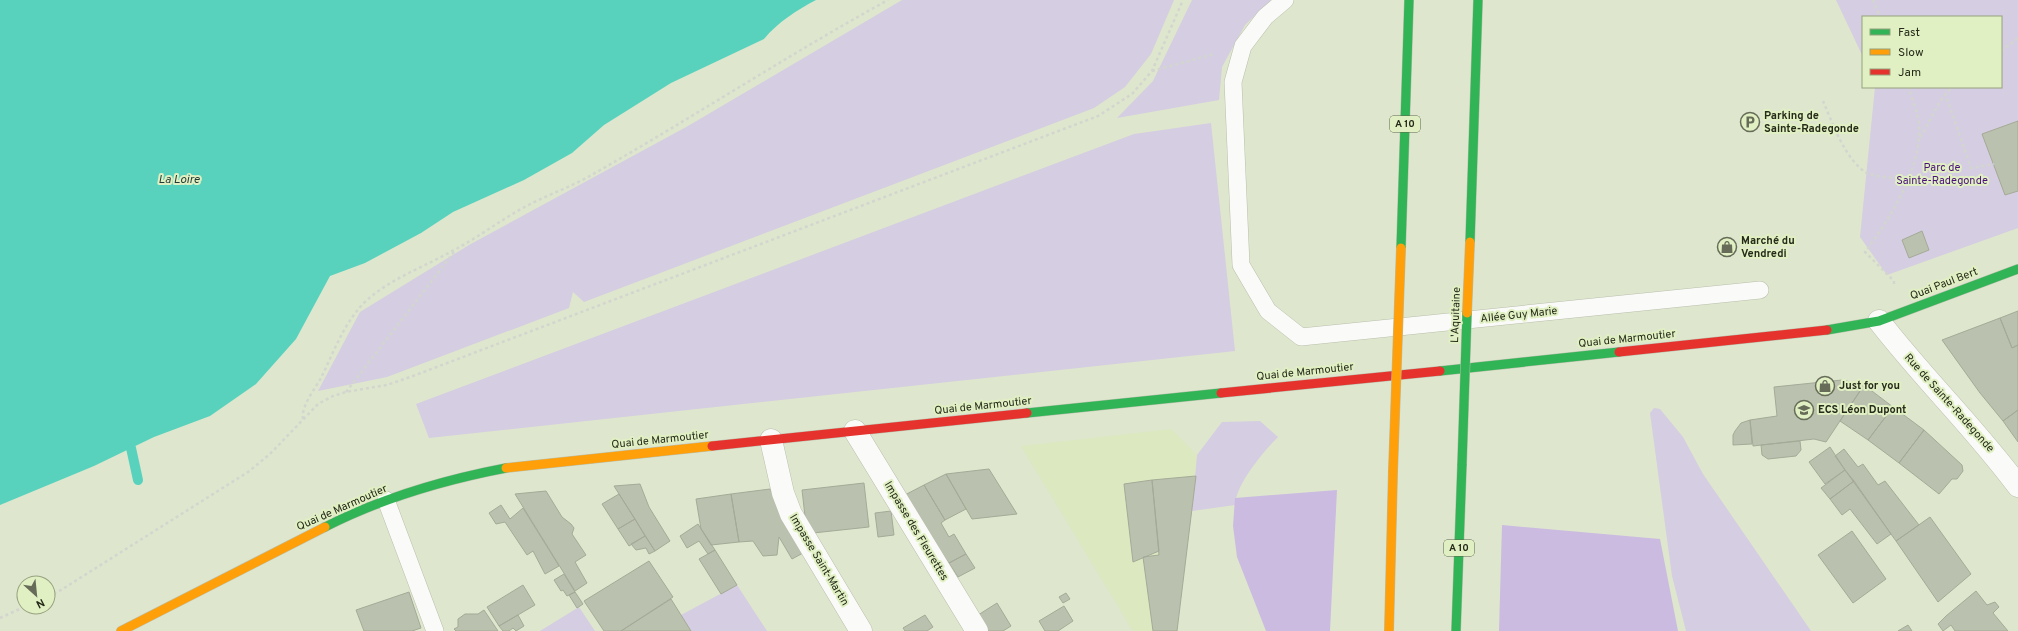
<svg xmlns="http://www.w3.org/2000/svg" width="2018" height="631" font-family="Overpass,sans-serif">
<style>
.built{fill:#dbe8c0}
.green{fill:#d5cde1}
.forest{fill:#cbbbe1}
.water{fill:#59d2bd}
.lines{fill:none;stroke-linecap:round;stroke-linejoin:round}
.stream{stroke:#59d2bd;stroke-width:10}
.building{fill:#bac1ae;stroke:#a4aa97}
.lane-casing{stroke:#b9bfac;stroke-width:18}
.street-casing{stroke:#b9bfac;stroke-width:23}
.fast-casing{stroke:#b9bfac;stroke-width:10}
.slow-casing{stroke:#b9bfac;stroke-width:10}
.jam-casing{stroke:#b9bfac;stroke-width:10}
.path{stroke:#d3d6ce;stroke-width:2.5;stroke-dasharray:3 3;stroke-linecap:butt}
.lane{stroke:#fafbf8;stroke-width:17}
.street{stroke:#fafbf8;stroke-width:22}
.fast{stroke:#30b455;stroke-width:9}
.slow{stroke:#ff9f0a;stroke-width:9}
.jam{stroke:#e5322d;stroke-width:9}
.fast-bridge-casing{stroke:#b9bfac;stroke-width:10;stroke-linecap:butt}
.slow-bridge-casing{stroke:#b9bfac;stroke-width:10;stroke-linecap:butt}
.fast-bridge{stroke:#30b455;stroke-width:9}
.slow-bridge{stroke:#ff9f0a;stroke-width:9}
.labels{text-anchor:middle;dominant-baseline:central;stroke-width:4;stroke-linejoin:round;paint-order:stroke}
.shield{fill:#e1f0c3;stroke:#5d654c;stroke-width:1}
.shield-label{font-size:10px;font-weight:bold;fill:#252a19}
.poi-label{font-size:11px;font-weight:bold;fill:#252a19;stroke:#e1f0c3;text-anchor:start}
.park-label{font-size:11px;fill:#491079;stroke:#e1f0c3}
.street-label{font-size:11px;fill:#252a19;stroke:#e1f0c3}
.water-label{font-size:12px;font-style:italic;fill:#1f3834;stroke:#e1f0c3}
</style>
<rect width="100%" height="100%" fill="#dee6ce"/>
<path class="built" d="M1171,429L1197,455L1177,631H1133L1021,446Z"/>
<path class="green" d="M902,0H1174L1151,54L1125,87L1094,108L584,302L573,292L569,308L387,377L318,391L360,312L469,245L688,126Z
M1192,0H1271L1245,25L1222,67L1219,100L1117,118L1153,81Z
M1836,0H2018V228L1887,275L1860,237L1875,87H2001V17H1863V57Z
M1211,123L1235,351L429,438L416,404L1134,134Z
M1654,408L1660,409L1683,437L1703,474L1811,631H1686L1672,576L1650,413Z
M1260,421L1278,437C1263,452 1236,484 1235,505L1192,511L1197,455L1222,422Z
M737,585L767,631H691L681,615Z
M579,607L595,631H540Z"/>
<path class="forest" d="M1337,490L1330,631H1266L1237,557L1233,526L1235,498Z
M1502,525L1660,539L1678,631H1499Z"/>
<path class="water" d="M0,0H816C797,10 778,22 764,39L671,83L604,125L572,153L524,180L453,212L421,233L365,263L330,276L296,339L256,384L210,416L154,437L94,466L0,505Z"/>
<g class="lines">
<path class="stream" d="M131,448L138,480"/>
</g>
<path class="building" d="M2018,121V191L2005,195L1982,134Z
M1922,231L1929,250L1909,258L1902,240Z
M2018,311V345L2012,348L2000,318Z
M2000,318L2012,348L2018,345V410L2003,421L1980,393L1942,340Z
M1842,380L1864,385L1826,442L1814,439L1753,446L1750,420L1777,416L1774,387Z
M1864,385L1893,407L1868,440L1840,421Z
M1893,407L1924,430L1899,463L1868,440Z
M2018,410V442L2003,421Z
M1750,420L1752,444L1733,445V435L1735,431L1741,423Z
M1924,430L1962,465L1963,471L1957,479H1952L1939,494L1899,463Z
M1800,441L1801,450L1796,456L1768,459L1762,455L1761,445Z
M1830,447L1845,470L1825,484L1809,462Z
M1844,449L1858,467L1863,464L1878,485L1885,481L1919,525L1896,541L1835,456Z
M989,469L1017,514L972,519L946,474Z
M1845,470L1854,481L1830,499L1821,488Z
M946,474L966,509L945,520L924,485Z
M1196,476L1177,631H1153L1143,557L1159,555L1152,480Z
M1152,480L1159,551L1133,562L1124,484Z
M1854,481L1891,534L1877,544L1850,509L1842,515L1830,499Z
M864,483L869,527L813,533L805,516L802,490Z
M640,484L649,507L670,541L655,551L614,486Z
M924,485L945,520L941,523L949,537L954,534L966,554L949,563L901,497Z
M770,489L803,553L792,559L779,537L777,555L763,556L753,541L739,542L731,494Z
M546,491L562,517L571,524L574,528L572,534L586,555L575,562L587,583L575,591L515,494Z
M619,494L635,519L618,529L602,504Z
M731,494L739,542L711,545L701,529L696,499Z
M501,505L510,519L523,508L559,566L545,574L533,551L527,555L505,522L496,524L489,513Z
M891,511L894,535L878,537L875,513Z
M1930,517L1971,574L1938,602L1896,541Z
M635,519L645,536L629,546L618,529Z
M698,524L715,550L708,554L699,541L687,548L680,536Z
M1852,531L1886,579L1853,603L1818,555Z
M645,536L655,551L649,554L646,548L636,550L631,544Z
M715,550L737,585L721,594L699,559Z
M966,554L975,568L958,577L949,563Z
M649,561L673,597L621,631H604L584,601Z
M564,574L575,592L567,596L563,590L561,591L554,580Z
M523,585L535,605L499,626L487,607Z
M1976,591L1987,605L1995,602L1999,607L1993,613L2008,631H1955L1951,625L1943,631L1938,624L1946,616Z
M409,592L421,628L412,631H364L356,610Z
M575,592L583,604L577,608L569,595Z
M1066,593L1070,599L1063,603L1059,597Z
M671,599L691,631H621Z
M997,603L1011,626L1003,631H984L975,617Z
M1064,606L1073,621L1058,631H1045L1039,621Z
M484,610L498,631H456L454,629L458,627V619L465,614H478Z
M518,615L524,626L516,631L513,628L509,631H503L499,626Z
M925,615L933,627L927,631H905L903,628Z
M1908,625L1912,631H1898Z"/>
<g class="lines">
<defs>
<path id="lane" d="M1285,0L1265,17L1243,46L1233,82L1241,265L1268,311L1301,337L1760,290
M386,500L435,631"/>
<path id="street" d="M1879,321C1923,378 1975,428 2018,486
M855,431L977,631
M771,440L783,493L791,514L861,631"/>
<path id="fast" d="M1470,242L1478,0
M1401,248L1409,0
M1827,330L1879,321L2018,269
M1440,371L1619,352
M1027,413L1221,393
M325,527C382,498 443,480 506,468
M1456,631L1462,464"/>
<path id="slow" d="M506,468L712,446
M121,631L325,527
M1389,631L1393,471"/>
<path id="jam" d="M1619,352L1827,330
M1221,393L1440,371
M712,446L1027,413"/>
</defs>
<use href="#lane" class="lane-casing"/>
<use href="#street" class="street-casing"/>
<use href="#fast" class="fast-casing"/>
<use href="#slow" class="slow-casing"/>
<use href="#jam" class="jam-casing"/>
<path class="path" d="M1873,0L1880,17
M2001,51L2018,38
M1152,71L1214,54
M1945,93L1971,168L1994,164
M1823,101C1833,124 1844,157 1865,172C1872,177 1898,178 1908,180
M1920,137C1931,122 1938,98 1953,87
M1894,284V281L1865,252C1890,219 1922,168 1919,125C1918,113 1912,99 1909,87
M346,392L454,252
M303,419C301,405 316,388 322,376C336,347 347,315 373,295C397,276 428,265 454,250C477,238 498,222 521,209C542,197 566,189 588,177C689,120 786,56 888,0
M48,596L61,590L248,472L270,454L318,404L333,396L346,392L387,385L413,376L1098,116L1132,94L1152,71L1183,0
M0,618L24,607"/>
<use href="#lane" class="lane"/>
<use href="#street" class="street"/>
<use href="#fast" class="fast"/>
<use href="#slow" class="slow"/>
<use href="#jam" class="jam"/>
<defs>
<path id="fast-bridge" d="M1462,464L1467,313"/>
<path id="slow-bridge" d="M1467,313L1470,242
M1393,471L1401,248"/>
</defs>
<use href="#fast-bridge" class="fast-bridge-casing"/>
<use href="#slow-bridge" class="slow-bridge-casing"/>
<use href="#fast-bridge" class="fast-bridge"/>
<use href="#slow-bridge" class="slow-bridge"/>
</g>
<defs>
<symbol id="parking-ring" viewBox="-11 -11 22 22"><circle r="9.5" fill="#e1f0c3" stroke="#666c58" stroke-width="1.5"/><path d="M-3.5-5.5H1a3.5 3.5 0 0 1 0 7H-1V5.5H-3.5ZM-1-3.4V-.6H.8a1.4 1.4 0 0 0 0-2.8Z" fill="#666c58"/></symbol>
<symbol id="shop-ring" viewBox="-11 -11 22 22"><circle r="9.5" fill="#e1f0c3" stroke="#666c58" stroke-width="1.5"/><path d="M-5-2.5h2.3a2.7 3.5 0 0 1 5.4 0H5L5.5 6h-11ZM-1.5-2.5h3a1.5 2.3 0 0 0-3 0Z" fill="#666c58"/></symbol>
<symbol id="school-ring" viewBox="-11 -11 22 22"><circle r="9.5" fill="#e1f0c3" stroke="#666c58" stroke-width="1.5"/><path d="M0-5L7-2L0 1L-7-2ZM-4 1L0 2.5L4 1V4Q0 6-4 4Z" fill="#666c58"/></symbol>
</defs>
<g fill-rule="evenodd">
<use href="#parking-ring" x="1739" y="111" width="22" height="22"/>
<use href="#shop-ring" x="1716" y="236" width="22" height="22"/>
<use href="#shop-ring" x="1814" y="375" width="22" height="22"/>
<use href="#school-ring" x="1793" y="399" width="22" height="22"/>
</g>
<g class="labels">
<g class="shield">
<rect x="1390" y="116" width="30" height="16" rx="3"/>
<rect x="1444" y="540" width="30" height="16" rx="3"/>
</g>
<g class="shield-label">
<text x="1405" y="124">A 10</text>
<text x="1459" y="548">A 10</text>
</g>
<g class="poi-label">
<text x="1764" y="116">Parking de<tspan x="1764" dy="13">Sainte-Radegonde</tspan></text>
<text x="1741" y="241">Marché du<tspan x="1741" dy="13">Vendredi</tspan></text>
<text x="1839" y="386">Just for you</text>
<text x="1818" y="410">ECS Léon Dupont</text>
</g>
<g class="park-label">
<text x="1942" y="168">Parc de<tspan x="1942" dy="13">Sainte-Radegonde</tspan></text>
</g>
<g class="street-label">
<text transform="translate(1944 284) rotate(-21)">Quai Paul Bert</text>
<text transform="translate(1456 315) rotate(-88)">L'Aquitaine</text>
<text transform="translate(1519 315) rotate(-6)">Allée Guy Marie</text>
<text transform="translate(1627 339) rotate(-6)">Quai de Marmoutier</text>
<text transform="translate(1305 372) rotate(-6)">Quai de Marmoutier</text>
<text transform="translate(1949 403) rotate(48)">Rue de Sainte-Radegonde</text>
<text transform="translate(983 406) rotate(-6)">Quai de Marmoutier</text>
<text transform="translate(660 440) rotate(-6)">Quai de Marmoutier</text>
<text transform="translate(342 508) rotate(-24)">Quai de Marmoutier</text>
<text transform="translate(916 531) rotate(59)">Impasse des Fleurettes</text>
<text transform="translate(819 560) rotate(59)">Impasse Saint-Martin</text>
</g>
<g class="water-label">
<text x="179" y="180">La Loire</text>
</g>
</g>
<rect x="1862" y="16" width="140" height="72" fill="#e1f0c3" stroke="#96a17f"/>
<rect x="1870" y="29" width="20" height="6" fill="#30b455" stroke="#96a17f"/>
<text x="1898" y="36" font-size="12" fill="#252a19">Fast</text>
<rect x="1870" y="49" width="20" height="6" fill="#ff9f0a" stroke="#96a17f"/>
<text x="1898" y="56" font-size="12" fill="#252a19">Slow</text>
<rect x="1870" y="69" width="20" height="6" fill="#e5322d" stroke="#96a17f"/>
<text x="1898" y="76" font-size="12" fill="#252a19">Jam</text>
<g transform="translate(36 595) rotate(153)"><circle r="19" fill="#e1f0c3" stroke="#96a17f"/>
<path d="M0-3L7 15L0 10L-7 15Z" fill="#666c58"/>
<text y="-6" font-size="11" font-weight="bold" text-anchor="middle" fill="#252a19">N</text>
</g>
</svg>
